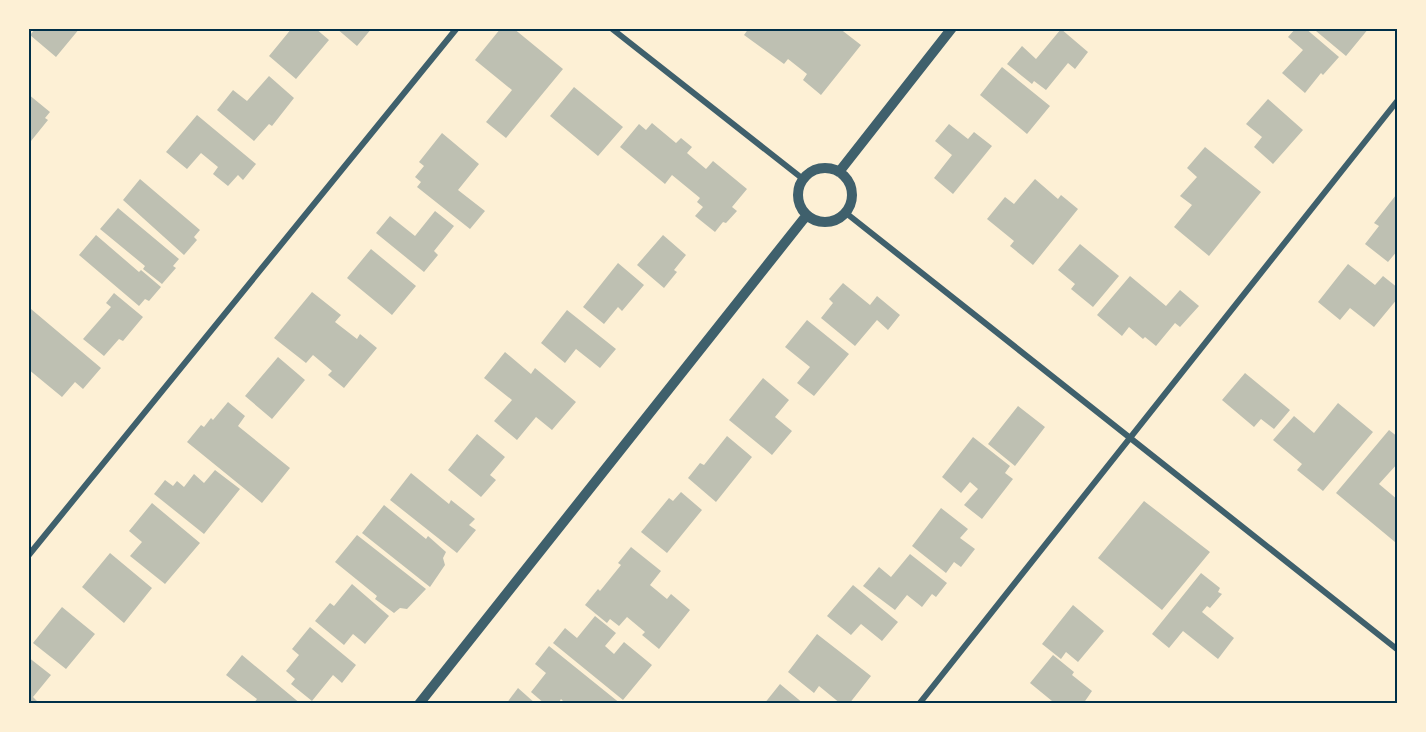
<svg xmlns="http://www.w3.org/2000/svg" width="1426" height="732" font-family="'Open Sans',sans-serif">
<style>
.building{fill:#bec0b2}
.lines{fill:none;stroke-linecap:round;stroke-linejoin:round}
.minor{stroke:#3f606c;stroke-width:6}
.tertiary{stroke:#3f606c;stroke-width:10}
.neatline{fill:none;stroke:#003049;stroke-width:2}
</style>
<rect width="100%" height="100%" fill="#fdf0d5"/>
<path class="building" d="M36,28H80L56,57L30,35Z
M292,28H315L329,40L296,79L269,56Z
M336,28H372L357,46Z
M501,28H513L563,69L506,138L486,122L512,90L475,60Z
M749,28H839L861,45L821,95L803,80L807,74L788,59L784,64L744,35Z
M1296,28H1305L1339,57L1323,75L1321,73L1305,93L1282,73L1303,50L1288,37Z
M1319,28H1369L1346,56L1316,31Z
M1061,29L1088,52L1075,69L1068,63L1046,90L1034,81L1032,84L1007,64L1022,46L1036,59Z
M1002,67L1050,106L1027,134L980,95Z
M269,76L294,98L272,126L269,124L254,141L217,110L233,90L247,101Z
M574,87L623,127L598,156L550,116Z
M28,94L50,112L45,118L48,120L31,141L28,139Z
M1268,99L1303,130L1273,164L1254,147L1262,137L1246,124Z
M197,115L256,164L243,180L238,175L228,186L213,174L218,167L201,153L187,169L166,152Z
M652,123L676,143L681,138L692,147L687,153L706,169L713,161L747,189L732,207L737,211L726,223L723,222L715,232L695,216L703,207L697,202L700,198L672,175L665,184L620,147L639,124L646,130Z
M949,124L968,139L974,132L992,146L953,194L934,178L952,155L935,141Z
M442,133L479,164L458,190L485,211L470,229L417,187L421,182L415,177L424,166L419,162Z
M1205,147L1261,192L1209,256L1174,227L1192,205L1180,196L1197,177L1187,168Z
M140,179L200,230L194,237L197,240L184,255L123,200Z
M1035,179L1058,199L1061,195L1078,209L1033,265L1010,246L1014,241L987,219L1005,197L1014,204Z
M1396,195L1398,196V250L1388,262L1365,244L1379,226L1374,223Z
M118,208L179,259L173,266L176,268L162,284L143,269L145,266L100,229Z
M435,211L454,226L434,251L438,255L424,272L376,233L390,216L415,236Z
M96,235L139,272L141,270L161,287L149,301L145,299L139,306L79,255Z
M663,235L686,255L674,270L677,272L664,288L637,265Z
M1080,244L1119,276L1093,307L1071,289L1075,284L1058,270Z
M371,249L416,286L392,315L347,278Z
M618,263L644,285L622,311L618,307L604,324L583,307Z
M1348,264L1375,285L1383,276L1398,288V298L1374,327L1350,308L1340,320L1318,302Z
M1130,276L1166,306L1180,290L1199,306L1180,327L1175,323L1156,346L1145,337L1143,339L1129,327L1122,336L1097,315Z
M843,283L870,305L877,296L900,315L888,330L877,320L855,346L821,318L833,303L829,299Z
M312,292L341,315L335,322L357,339L360,334L377,348L344,388L328,375L332,371L313,355L306,363L274,338Z
M114,293L143,317L123,341L119,339L104,356L83,339L111,307L106,303Z
M31,309L101,368L83,389L75,382L62,397L28,369V312Z
M567,310L616,349L600,368L576,349L565,363L541,343Z
M807,320L849,354L814,396L797,383L810,367L785,347Z
M505,352L531,374L535,368L576,402L552,430L536,417L517,440L494,421L512,400L484,378Z
M278,357L305,380L272,419L245,396Z
M1245,373L1290,410L1274,429L1261,419L1254,427L1222,400Z
M763,378L789,400L775,417L792,431L772,455L729,420Z
M228,402L245,416L238,426L290,468L262,503L187,442L201,425L204,427L211,418L213,420Z
M1338,403L1373,432L1323,491L1297,470L1302,464L1273,440L1294,416L1314,433Z
M1018,406L1045,427L1015,466L988,444Z
M1389,430L1398,437V463L1379,484L1398,500V539L1395,542L1336,493Z
M477,434L505,457L490,475L496,480L481,497L448,470Z
M727,436L752,457L716,502L688,478L700,463L704,465Z
M973,437L1010,466L1005,473L1013,479L982,519L964,505L978,489L970,482L961,493L942,477Z
M215,470L240,489L204,534L154,494L165,480L173,486L177,481L184,487L194,474L204,483Z
M411,473L449,504L451,500L475,519L469,525L476,530L457,553L390,500Z
M681,492L702,510L667,553L641,532L669,498L673,501Z
M1144,501L1210,552L1162,610L1098,558Z
M152,503L200,543L165,584L130,556L142,542L129,531Z
M384,505L426,539L428,536L446,552L443,558L445,565L430,587L362,533Z
M941,508L968,529L960,538L975,549L961,567L954,562L946,573L912,546Z
M357,535L426,589L407,609L400,608L394,613L375,599L377,596L335,562Z
M631,547L661,571L650,585L667,599L671,594L690,610L659,649L642,635L645,632L627,617L619,626L610,619L607,623L585,605L598,589L600,591L621,565L618,563Z
M110,553L152,588L124,623L82,587Z
M910,554L947,583L936,597L932,594L922,607L907,595L895,610L863,586L879,567L891,577Z
M1201,573L1220,588L1218,592L1222,594L1210,608L1207,606L1202,612L1234,638L1218,659L1183,631L1169,648L1152,634Z
M352,584L389,616L365,644L353,634L344,645L315,621L330,603L334,606Z
M853,585L898,622L882,641L861,624L851,635L827,616Z
M1073,605L1104,631L1078,662L1066,652L1061,659L1042,644Z
M62,607L95,634L66,669L33,643Z
M595,616L616,633L605,646L614,654L624,642L652,665L623,700L553,643L565,628L577,638Z
M310,627L356,665L342,683L333,675L312,701L291,684L295,679L286,671L299,655L292,649Z
M817,634L871,676L849,704H841L819,686L814,693L788,672Z
M549,646L621,704H566L561,699L558,704H545L531,692L546,673L535,664Z
M242,655L301,704H253L257,699L226,675Z
M1053,655L1074,672L1072,675L1092,691L1083,704H1051L1052,701L1030,683Z
M28,657L51,675L33,697L40,704H28Z
M780,684L804,704H764Z
M518,688L536,704H506Z"/>
<g class="lines">
<path class="minor" d="M611,28L803,179
M846,213L1398,650
M28,556L457,28
M919,704L1398,100"/>
<path class="tertiary" d="M798 195a27 27 0 1 1 54 0a27 27 0 1 1-54 0Z
M839,172L952,28
M419,704L806,216"/>
</g>
<rect width="1426" height="732" fill="none" stroke="#fdf0d5" stroke-width="60"/>
<rect x="30" y="30" width="1366" height="672" class="neatline"/>
</svg>
